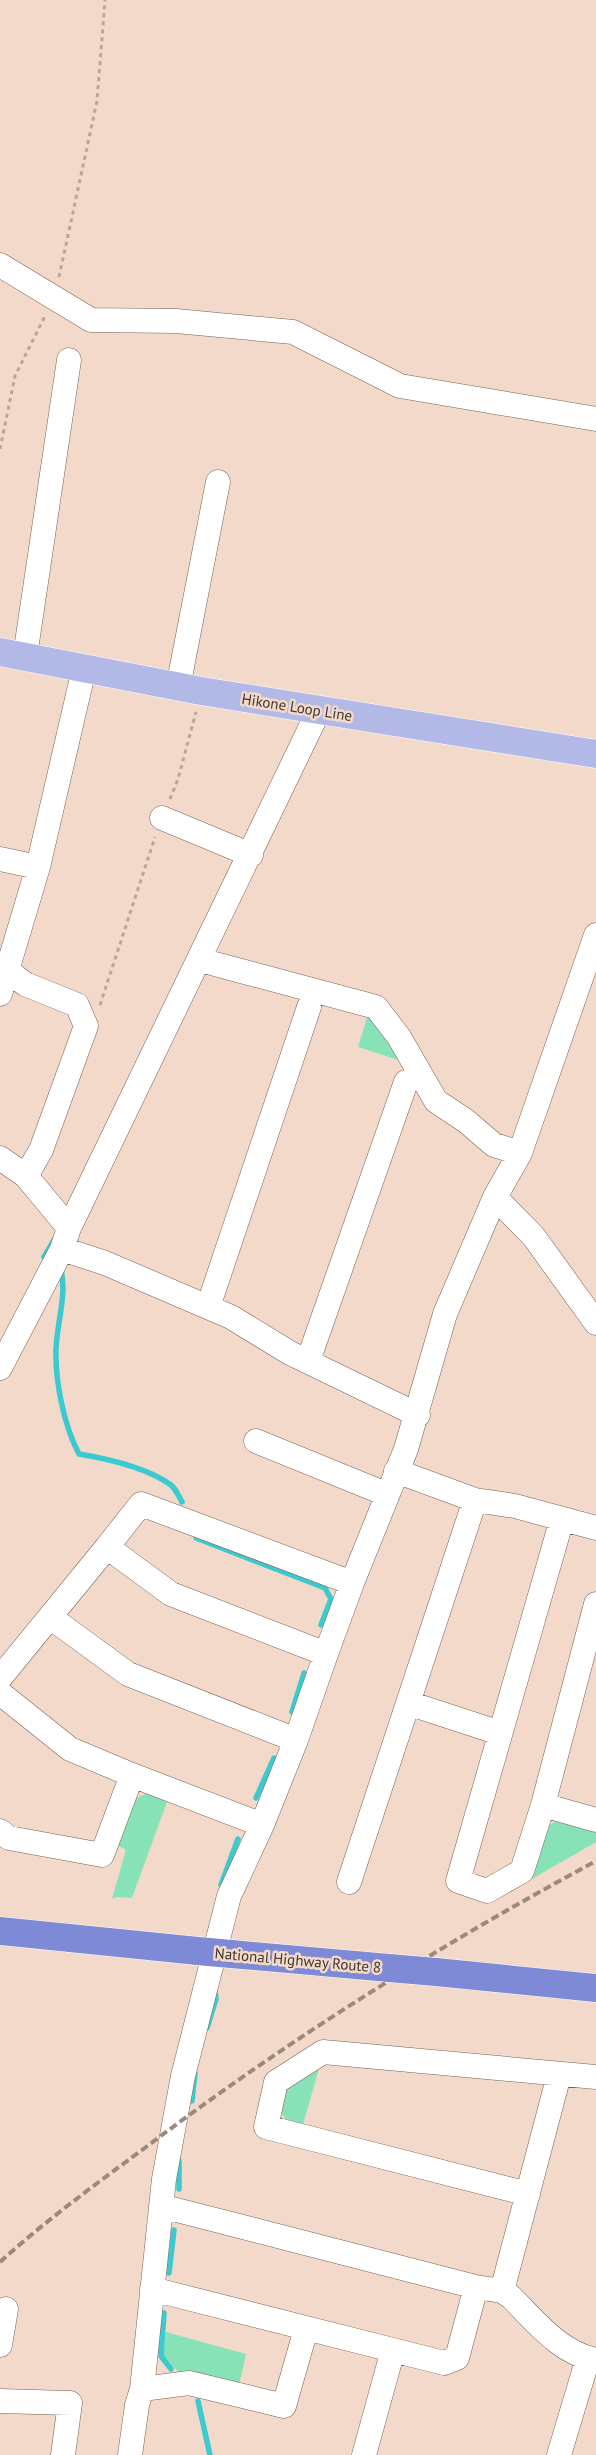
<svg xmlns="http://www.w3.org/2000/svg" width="596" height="2455" font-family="'PT Sans',sans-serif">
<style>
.green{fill:#87e3b7}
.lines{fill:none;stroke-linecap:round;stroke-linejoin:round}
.stream{stroke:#3ccad1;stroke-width:5.5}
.minor-casing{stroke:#786154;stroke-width:25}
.major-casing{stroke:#fff;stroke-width:29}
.highway-casing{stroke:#fff;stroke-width:29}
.path{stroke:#baa598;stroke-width:3;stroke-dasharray:4 4;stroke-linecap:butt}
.minor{stroke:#fff;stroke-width:24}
.major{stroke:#b2b9e6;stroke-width:28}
.highway{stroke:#7f8ad6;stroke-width:28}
.rail{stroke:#9b897e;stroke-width:4;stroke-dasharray:8 4;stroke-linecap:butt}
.highway-bridge-casing{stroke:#fff;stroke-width:29;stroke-linecap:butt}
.highway-bridge{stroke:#7f8ad6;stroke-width:28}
.labels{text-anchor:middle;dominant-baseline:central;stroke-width:5;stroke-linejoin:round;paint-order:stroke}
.street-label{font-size:15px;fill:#413731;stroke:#f3d9c9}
</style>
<rect width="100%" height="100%" fill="#f3d9c9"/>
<path class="green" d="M370,1008L401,1061L358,1047Z
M152,1791L168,1799L132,1898L117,1897L112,1899L126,1850L117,1845L133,1800Z
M560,1818L596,1827V1842L530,1880L544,1829Z
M320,2065L302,2128L289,2124L279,2109C284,2083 299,2078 320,2065Z
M166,2332L246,2354L239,2385L180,2374L163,2355Z"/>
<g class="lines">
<path class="stream" d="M47,1259L44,1257L54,1240
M61,1269C67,1296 57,1322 56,1349C55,1381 64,1426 79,1454C109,1459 146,1467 171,1485C176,1489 179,1497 182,1502
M196,1538L325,1588L331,1599L321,1625
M292,1712L304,1673
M256,1798L274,1758
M221,1885L238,1839
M207,2028L216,1999L215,1991
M192,2101L195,2073
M179,2161V2189
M169,2273L174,2230
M164,2313L161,2356L171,2369
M198,2401L210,2455"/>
<defs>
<path id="minor" d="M0,265L91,320L176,321L293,332L400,386L596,419
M25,656L69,360
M178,687L218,482
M162,818L251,855
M0,859L38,867
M200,960L376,1007L399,1037L436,1101L466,1121L494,1145L520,1153
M0,968L8,971L25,984L77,1005L86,1026L41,1150L26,1176
M0,994L38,867L84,669
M0,1158L26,1176L69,1228
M495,1197L534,1237L596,1323
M62,1249L105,1263L231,1317L290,1353L418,1415
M208,1307L309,1007
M308,1361L406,1082
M0,1368L62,1249L69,1228L319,710
M256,1441L386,1494
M396,1471L475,1500L515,1506L596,1528
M562,1519L458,1881L487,1891L522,1871L543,1805L596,1604
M352,1583L406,1449L445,1314L495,1197L520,1153L596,935
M50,1617L128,1674L296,1740
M0,1678L107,1547
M0,1693L70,1749L132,1775L102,1855L9,1838L0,1831
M408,1703L500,1733
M132,1775L262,1825
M543,1805L596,1820
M349,1882L475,1500
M559,2075L502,2291L511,2297C536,2322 560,2353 596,2360
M528,2194L266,2127L276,2082L323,2052L596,2077
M161,2206L476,2287L502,2291
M152,2289L444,2363L457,2358L476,2287
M0,2345L6,2309
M142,2389L189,2383L284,2406L306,2329
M0,2401L70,2403L63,2455
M130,2455L137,2405L142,2389L164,2179L183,2076L229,1896L262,1825L296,1740L326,1654L171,1594L107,1547L141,1504L352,1583L326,1654
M364,2455L393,2350
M559,2455L588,2358"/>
<path id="major" d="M0,652L201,691L596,754"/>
<path id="highway" d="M0,1931L198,1951
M231,1954L389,1968
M436,1972L596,1988"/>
</defs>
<use href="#minor" class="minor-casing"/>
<use href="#major" class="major-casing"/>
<use href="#highway" class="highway-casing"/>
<path class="path" d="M59,277L97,101L105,0
M0,449L15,376L45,316
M170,799L178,779L196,712
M100,1005L155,837"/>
<use href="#minor" class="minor"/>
<use href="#major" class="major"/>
<use href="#highway" class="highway"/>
<path class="rail" d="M0,2262C45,2221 96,2184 146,2147C288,2040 440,1945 596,1861"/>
<defs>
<path id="highway-bridge" d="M198,1951L231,1954
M389,1968L436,1972"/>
</defs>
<use href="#highway-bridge" class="highway-bridge-casing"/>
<use href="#highway-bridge" class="highway-bridge"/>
</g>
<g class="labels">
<g class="street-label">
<text transform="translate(297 707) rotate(9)">Hikone Loop Line</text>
<text transform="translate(298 1960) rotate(5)">National Highway Route 8</text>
</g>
</g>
</svg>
